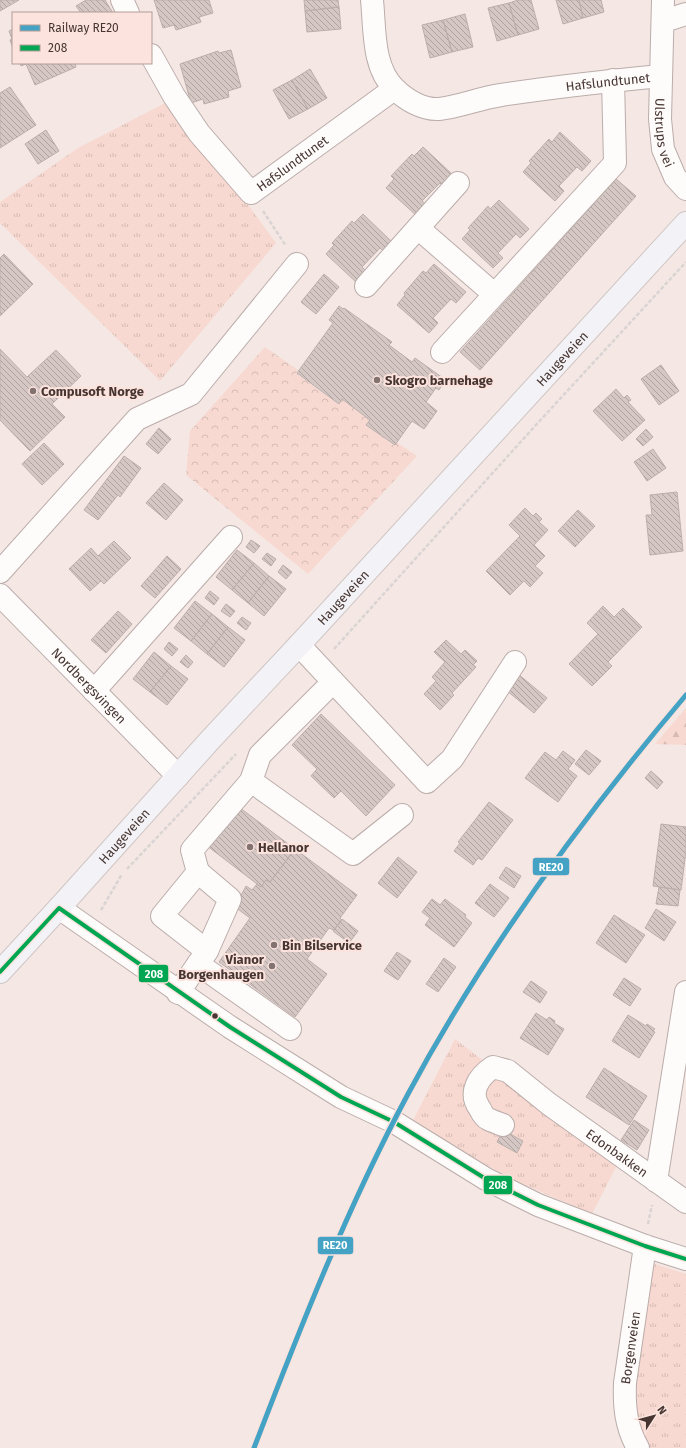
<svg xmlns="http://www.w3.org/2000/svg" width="686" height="1448" font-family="'Fira Sans',sans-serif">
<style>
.grass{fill:url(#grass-tufts)}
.forest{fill:url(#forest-firs)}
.park{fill:url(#park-crowns)}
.building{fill:url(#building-back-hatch);stroke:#bcafab}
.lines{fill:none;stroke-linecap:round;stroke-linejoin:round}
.minor-casing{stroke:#baadaa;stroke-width:24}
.major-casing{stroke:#cfc6c4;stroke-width:24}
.path{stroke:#d9d4d3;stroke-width:2.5;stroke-dasharray:4 2;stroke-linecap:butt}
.minor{stroke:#fefbfb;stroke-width:22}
.major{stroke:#f3f2f6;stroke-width:22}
.bus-1-casing{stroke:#fce3dd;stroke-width:7}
.bus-1{stroke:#00a651;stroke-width:4}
.rail-1-casing{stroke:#fce3dd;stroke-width:8}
.rail-1{stroke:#44a3c4;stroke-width:5}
.poi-dot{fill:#837370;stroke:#fce3dd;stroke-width:1.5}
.bus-dot{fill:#463531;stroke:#fce3dd;stroke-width:1.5}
.labels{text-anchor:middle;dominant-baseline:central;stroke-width:4;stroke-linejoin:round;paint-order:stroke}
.street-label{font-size:13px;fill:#463531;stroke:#fce3dd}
.poi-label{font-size:13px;font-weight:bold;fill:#463531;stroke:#fce3dd;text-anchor:start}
.line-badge{stroke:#fce3dd;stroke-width:1.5}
.badge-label{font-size:11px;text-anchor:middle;font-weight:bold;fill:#fff}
</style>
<defs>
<pattern id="grass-tufts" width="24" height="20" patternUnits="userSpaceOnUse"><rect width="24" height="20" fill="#f7d9d1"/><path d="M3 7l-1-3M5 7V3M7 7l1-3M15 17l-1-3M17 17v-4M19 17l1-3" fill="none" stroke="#d5bbb4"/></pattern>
<pattern id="forest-firs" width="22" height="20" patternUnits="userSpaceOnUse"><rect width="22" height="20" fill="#f7d9d1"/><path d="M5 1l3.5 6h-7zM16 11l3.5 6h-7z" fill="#d5bbb4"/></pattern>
<pattern id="park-crowns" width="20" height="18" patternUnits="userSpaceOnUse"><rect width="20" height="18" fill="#f7d9d1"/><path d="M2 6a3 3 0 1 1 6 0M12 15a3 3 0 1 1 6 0" fill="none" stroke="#d5bbb4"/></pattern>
<pattern id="building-back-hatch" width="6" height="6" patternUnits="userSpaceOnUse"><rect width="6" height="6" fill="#d5c7c4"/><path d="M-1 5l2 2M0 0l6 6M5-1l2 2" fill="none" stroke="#afa2a0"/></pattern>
</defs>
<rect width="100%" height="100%" fill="#f5e7e4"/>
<path class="grass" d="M171,100L276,243L160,381L0,223V202L78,148Z
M455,1039L605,1154L616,1167L592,1214L518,1182L411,1124Z
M642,1260L686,1274V1448H638L633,1439Z"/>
<path class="forest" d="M686,708V745L655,744Z"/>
<path class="park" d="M265,347L298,370L296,373L338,404L341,399L370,420L367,425L393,445L396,442L417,456L308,574L186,475L190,431Z"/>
<path class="building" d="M0,0H19L0,11Z
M86,0H105L113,13H81L76,6Z
M154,0H209L213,13L199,17L201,22L176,30L174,25L163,28Z
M304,0H338L339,7L305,11Z
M518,0H531L539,29L518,35L509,3Z
M556,0H579L583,18L563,24Z
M579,0H601L604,12L583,18Z
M509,3L518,35L497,41L488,8Z
M339,7L341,29L307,32L305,11Z
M465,14L473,47L452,52L443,20Z
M443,20L452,52L430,58L422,25Z
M13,29V48L10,40L12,39L9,31Z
M231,50L241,87L228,91L229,97L204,104L203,99L191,103L180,64L218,51L219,53Z
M20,63H75L76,67L35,85L26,64L21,66Z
M310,69L327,98L308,109L292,80Z
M292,80L308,109L289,119L273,90Z
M10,87L36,125L0,148V93Z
M46,130L59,151L38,164L25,144Z
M560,132L591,161L582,171L577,167L559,186L564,191L555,201L523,172L531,163L529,161L549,139L552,142Z
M423,147L453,175L443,186L440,183L422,201L427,205L417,216L386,188L394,179L391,176L412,154L414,156Z
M616,179L636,196L480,370L460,352Z
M499,200L529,229L520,238L516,234L498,253L503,258L493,268L462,239L470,230L468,228L488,206L490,209Z
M363,214L393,243L384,252L380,248L362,267L367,272L357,283L326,254L334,245L332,243L352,221L354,223Z
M4,254L33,284L0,316V258Z
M434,264L466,292L456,303L451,299L433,318L438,323L429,333L397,305L405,295L404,293L423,271L426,273Z
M324,274L339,287L316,314L301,302Z
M339,306L343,309L344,308L392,342L389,345L412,362L415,358L443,378L441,382L443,384L439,390L436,388L426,402L437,411L424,429L412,421L395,445L366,425L370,420L342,399L339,404L297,373L333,323L329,320Z
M0,349L27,377L56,350L81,376L52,404L65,417L30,451L0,420Z
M661,365L679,391L659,405L641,379Z
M616,389L624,398L627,395L631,400L628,402L645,420L622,441L593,411Z
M159,428L171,439L158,454L146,444Z
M646,429L653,437L643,446L636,439Z
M44,443L64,464L42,485L22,464Z
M653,449L666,468L647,481L634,462Z
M124,456L141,468L120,497L118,495L98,520L84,510Z
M164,483L183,500L166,520L146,503Z
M677,492L683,551L650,555L646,515H652L650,495Z
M525,508L533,516L536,513L542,519L539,522L548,530L534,545L545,556L535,566L543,573L530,587L524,581L510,595L486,571L520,536L509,525Z
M578,510L595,526L575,547L558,531Z
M251,540L260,546L254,553L246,547Z
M114,541L131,558L104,584L101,581L90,591L69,569L91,548L98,556Z
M237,550L254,563L232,590L216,577Z
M267,553L276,559L271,566L262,559Z
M167,556L181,569L155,598L141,586Z
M254,563L269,576L248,603L232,590Z
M283,565L292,572L286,579L278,572Z
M269,576L286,589L264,616L248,603Z
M210,591L219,598L214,605L205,598Z
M195,601L212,614L191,641L174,628Z
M226,604L235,611L230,617L221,611Z
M603,606L614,617L623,608L642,627L608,662L612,666L592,686L569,664L598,634L587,623Z
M118,611L132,624L106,653L91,640Z
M212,614L228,627L207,654L191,641Z
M242,617L251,623L246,630L237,623Z
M228,627L245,640L224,667L207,654Z
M446,640L461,654L465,650L477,661L473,665L476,667L452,693L454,695L440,710L424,694L436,681L432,677L445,662L434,652Z
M169,642L178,649L172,656L164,649Z
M154,652L171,666L150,692L133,679Z
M186,655L193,662L188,668L180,662Z
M171,666L188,679L167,705L150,692Z
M518,674L547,698L534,713L506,690Z
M321,714L395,785L366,816L341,791L334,798L311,776L317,769L292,745Z
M586,750L601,761L589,775L575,764Z
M563,751L575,760L568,769L577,776L558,802L525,778L545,752L556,760Z
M651,771L663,782L657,789L645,778Z
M489,802L513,820L482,860L478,858L473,865L454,851L460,843L458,842Z
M236,805L295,849L270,882L266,880L261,887L206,845Z
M661,824L686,827V851L681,890L653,886Z
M295,849L357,895L340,918L342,920L334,930L329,928L307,959L327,974L295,1017L219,962L250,918L235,907L246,886L252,890L257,884L261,887L266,880L270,882Z
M398,857L417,872L397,898L378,883Z
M506,867L521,876L514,888L499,878Z
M490,884L509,898L494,917L475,903Z
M659,887L680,890L678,906L656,904Z
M432,899L440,905L445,899L466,915L465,917L472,923L454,947L425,925L430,918L422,912Z
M656,909L676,922L664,941L645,928Z
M614,915L645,935L626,963L596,943Z
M342,919L358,931L349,943L333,931Z
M397,952L411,961L398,980L384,971Z
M444,958L456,967L438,992L426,984Z
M624,978L641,989L630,1006L613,995Z
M531,981L547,992L540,1003L523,992Z
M536,1013L547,1020L549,1017L555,1021L554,1023L564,1029L548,1055L520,1038Z
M628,1015L646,1026L647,1024L655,1029L653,1031L655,1032L639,1058L612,1041Z
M604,1068L647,1096L629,1125L586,1097Z
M634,1120L649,1130L637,1150L621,1140Z
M503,1130L523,1141L517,1153L497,1142Z"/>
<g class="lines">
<defs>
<g id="minor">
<path d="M122,0L128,13"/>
<path id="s1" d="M372,0C375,28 372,68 395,89C406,100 423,110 439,109C459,107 480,98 501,95C554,87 608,81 661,76"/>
<path id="s2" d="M663,0L660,119L663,149L675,177L686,189"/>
<path d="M664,21L686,14"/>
<path id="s3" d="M151,55L174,96L199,133L251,193L394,89"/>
<path d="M418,228L494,294"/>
<path d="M366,286L458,183"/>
<path d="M442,352L615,163L613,80"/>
<path d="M0,572L137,419L191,394L297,264"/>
<path id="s4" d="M0,595L178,776"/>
<path d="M299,645L427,782L452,759L515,662"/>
<path d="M94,691L231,537"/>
<path d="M251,781L353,854L402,815"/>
<path d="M198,872L230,899L207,951"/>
<path d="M59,908L230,1027L341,1097L394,1122L486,1179L538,1205L645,1246L686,1259"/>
<path d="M198,964L290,1029"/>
<path d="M178,993L207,951L162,916L198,872L192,850L251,781L260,755L333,682"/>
<path id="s5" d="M503,1125C498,1123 492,1121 488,1119C484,1117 482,1113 480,1109C468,1093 478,1077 493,1067L508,1071L549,1104L686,1202"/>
<path d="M656,1181L686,992"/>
<path id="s6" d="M638,1448C626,1427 624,1407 625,1383L645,1246"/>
</g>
<g id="major">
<path id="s7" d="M0,972L59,908L211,739L299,645L686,223"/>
</g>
</defs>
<use href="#minor" class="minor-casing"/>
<use href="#major" class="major-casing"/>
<path class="path" d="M263,211L286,246
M334,649L535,426L686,262
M127,869L236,754
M101,910L122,874
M648,1224L652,1205"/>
<use href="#minor" class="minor"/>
<use href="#major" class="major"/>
<defs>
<path id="bus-1" d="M0,972L59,908L230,1027L341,1097L394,1122L486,1179L538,1205L645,1246L686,1259"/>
</defs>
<use href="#bus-1" class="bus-1-casing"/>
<use href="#bus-1" class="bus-1"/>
<defs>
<path id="rail-1" d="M254,1448C300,1328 347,1208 408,1094C485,950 581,819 686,695"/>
</defs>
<use href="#rail-1" class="rail-1-casing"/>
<use href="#rail-1" class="rail-1"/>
</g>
<g class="poi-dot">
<circle cx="377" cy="380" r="4"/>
<circle cx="33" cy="391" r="4"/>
<circle cx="250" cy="847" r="4"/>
<circle cx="274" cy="945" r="4"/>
<circle cx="272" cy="966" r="4"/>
</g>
<circle class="bus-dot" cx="215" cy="1016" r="3.5"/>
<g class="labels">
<g class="street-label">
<text stroke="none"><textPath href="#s1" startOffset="315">Hafslundtunet</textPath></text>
<text stroke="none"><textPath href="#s2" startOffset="133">Ulstrups vei</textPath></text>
<text stroke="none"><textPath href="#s3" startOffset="222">Hafslundtunet</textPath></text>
<text stroke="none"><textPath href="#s7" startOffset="832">Haugeveien</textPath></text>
<text stroke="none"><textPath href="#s7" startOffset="508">Haugeveien</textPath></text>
<text stroke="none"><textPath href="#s4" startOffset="127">Nordbergsvingen</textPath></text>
<text stroke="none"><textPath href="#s7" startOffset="184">Haugeveien</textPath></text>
<text stroke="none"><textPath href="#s5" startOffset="231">Edonbakken</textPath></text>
<text stroke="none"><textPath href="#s6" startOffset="103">Borgenveien</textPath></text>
</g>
<g class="poi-label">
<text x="385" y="380">Skogro barnehage</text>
<text x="41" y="391">Compusoft Norge</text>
<text x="258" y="847">Hellanor</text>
<text x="282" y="945">Bin Bilservice</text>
<text x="264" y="959" text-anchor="end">Vianor<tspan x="264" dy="15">Borgenhaugen</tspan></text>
</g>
</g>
<g class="line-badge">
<rect x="532" y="857" width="38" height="19" rx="4" fill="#44a3c4"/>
<rect x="138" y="964" width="31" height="19" rx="4" fill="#00a651"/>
<rect x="483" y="1175" width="30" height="20" rx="4" fill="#00a651"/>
<rect x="317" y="1236" width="37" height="19" rx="4" fill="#44a3c4"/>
</g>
<g class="badge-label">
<text x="551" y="871">RE20</text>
<text x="154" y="978">208</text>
<text x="498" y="1189">208</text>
<text x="335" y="1249">RE20</text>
</g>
<rect x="12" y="12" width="140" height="52" fill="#fce3dd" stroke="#b39d98"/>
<rect x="20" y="25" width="20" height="6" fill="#44a3c4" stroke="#b39d98"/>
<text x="48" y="32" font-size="12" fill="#463531">Railway RE20</text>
<rect x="20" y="45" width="20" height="6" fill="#00a651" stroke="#b39d98"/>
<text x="48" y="52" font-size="12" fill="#463531">208</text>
<g transform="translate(654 1416) rotate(54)" stroke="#fce3dd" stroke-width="3" paint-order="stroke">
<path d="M0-3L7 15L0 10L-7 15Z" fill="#463531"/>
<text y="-6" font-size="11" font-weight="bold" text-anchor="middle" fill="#463531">N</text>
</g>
</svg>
